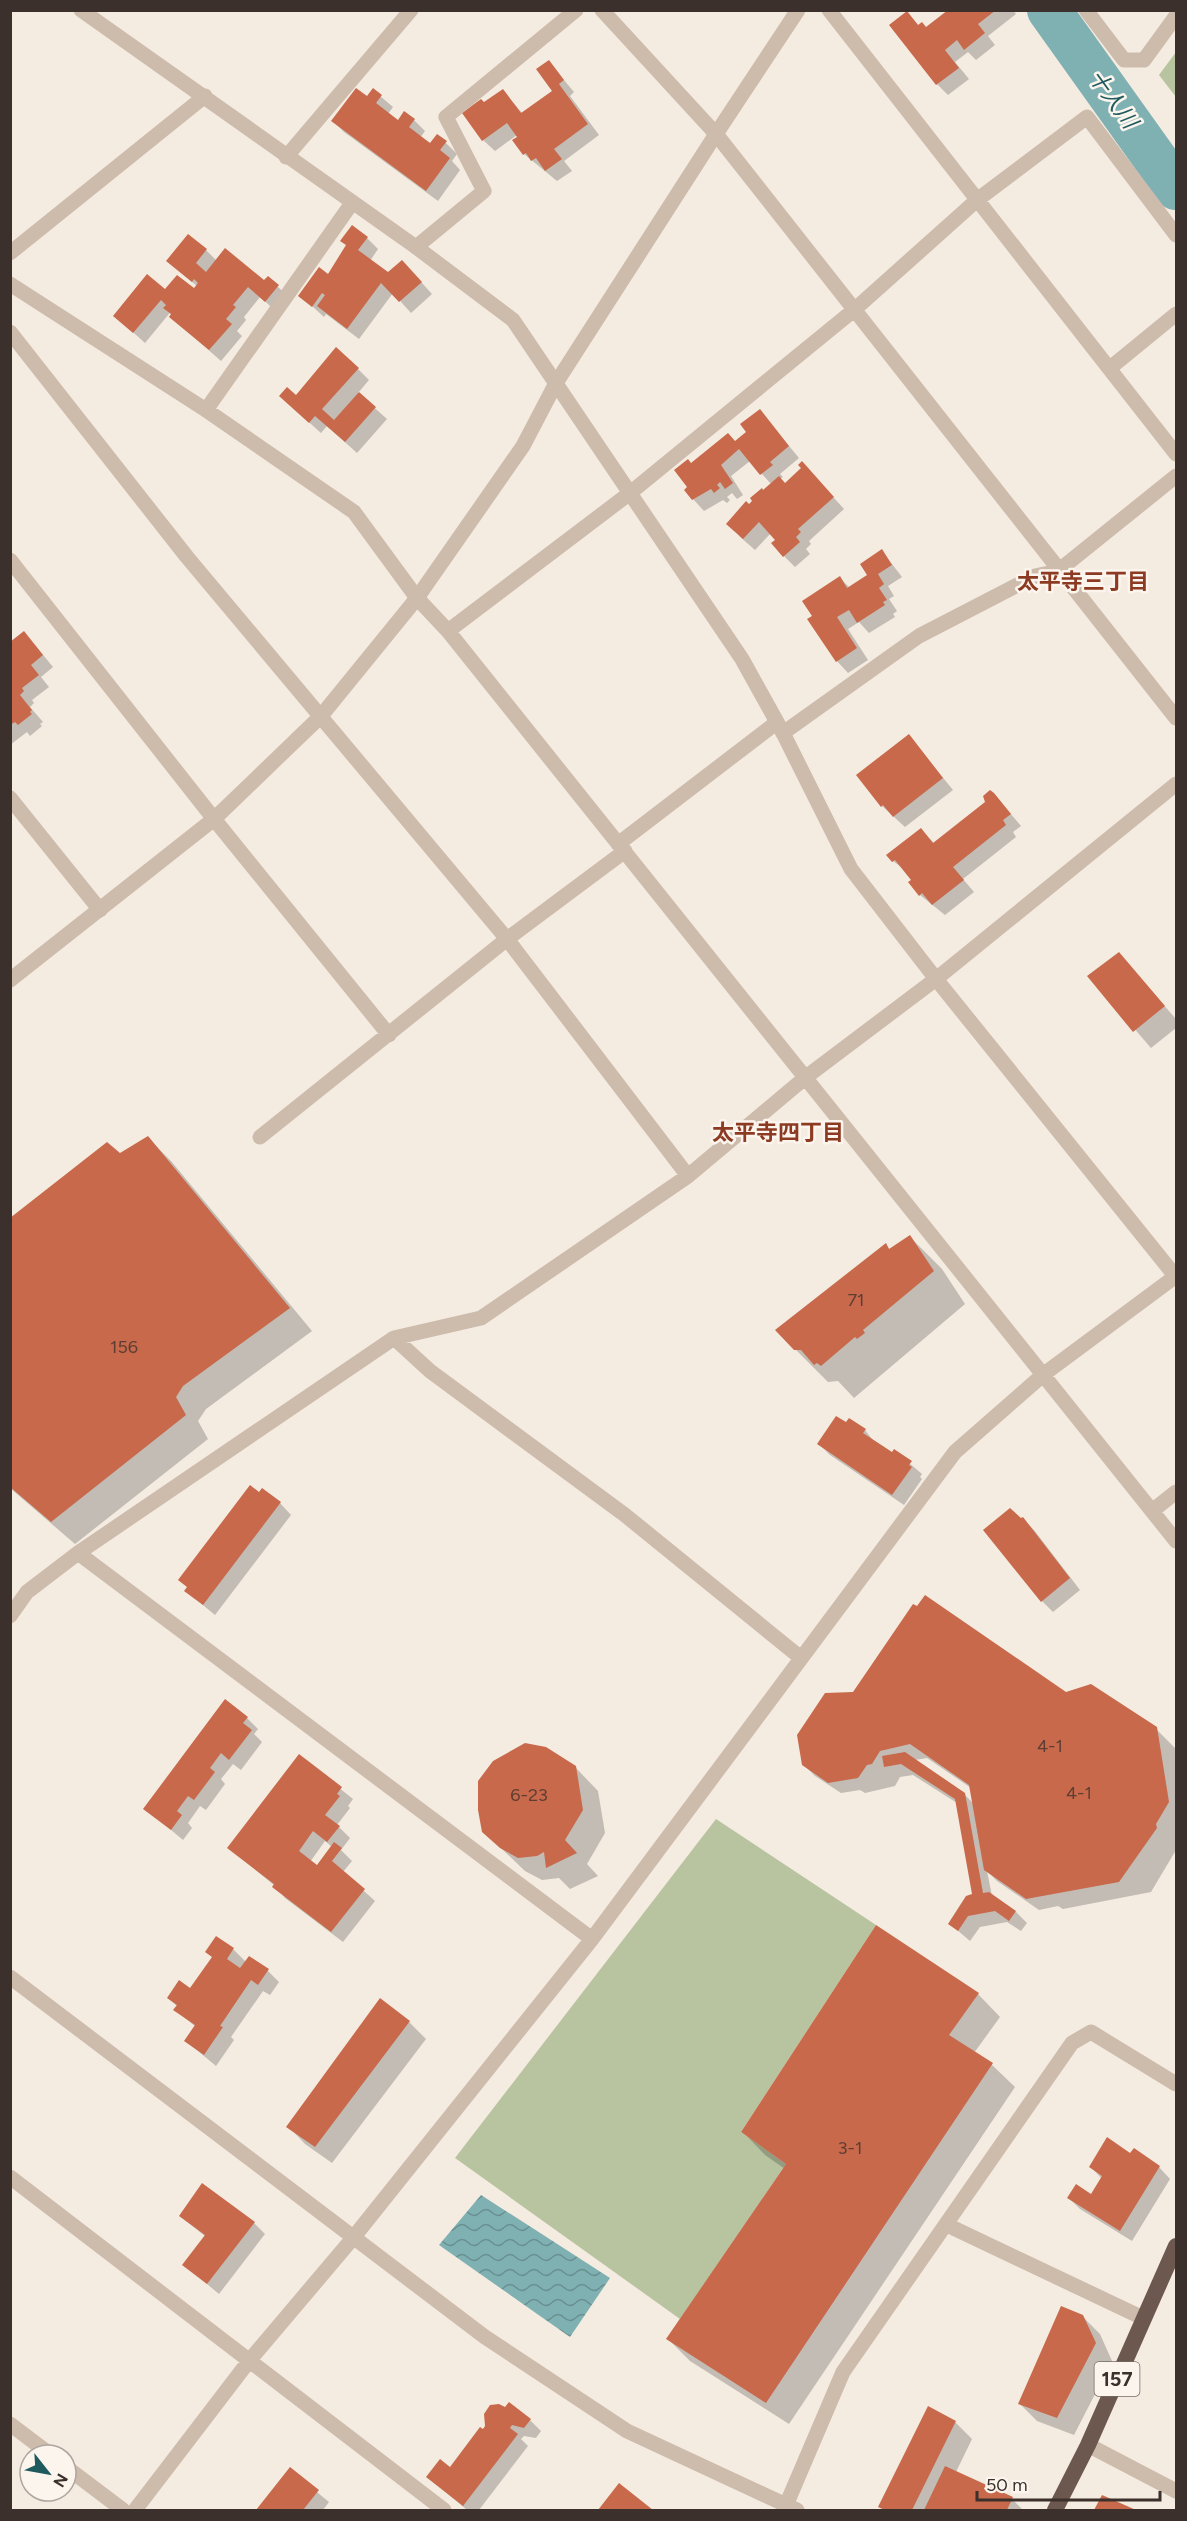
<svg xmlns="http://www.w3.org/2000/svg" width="1187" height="2521" font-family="Figtree,'Noto Sans JP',sans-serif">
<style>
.park{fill:#b8c4a0}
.water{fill:url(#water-waves)}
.shadow{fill:#0003;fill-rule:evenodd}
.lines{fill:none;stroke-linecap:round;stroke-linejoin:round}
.river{stroke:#7fb0b2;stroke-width:44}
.building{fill:#c8694b}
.minor{stroke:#cdbbac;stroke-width:15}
.tertiary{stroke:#cdbbac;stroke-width:15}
.trunk{stroke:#6c584f;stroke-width:16}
.labels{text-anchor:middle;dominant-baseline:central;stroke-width:5;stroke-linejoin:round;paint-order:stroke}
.number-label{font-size:18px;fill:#5e3e33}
.shield{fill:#fbf5ee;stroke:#756b66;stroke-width:1.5}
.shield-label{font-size:20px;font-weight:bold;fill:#3b302b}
.water-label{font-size:22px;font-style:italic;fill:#1f5a5e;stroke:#fbf5ee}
.neighbourhood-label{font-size:22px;font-weight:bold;fill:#8c3b22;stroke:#fbf5ee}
</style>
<defs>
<pattern id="water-waves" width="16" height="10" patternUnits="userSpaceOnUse" patternTransform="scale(1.5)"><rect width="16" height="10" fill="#7fb0b2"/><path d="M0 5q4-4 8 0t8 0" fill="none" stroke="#699091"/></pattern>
</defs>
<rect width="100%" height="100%" fill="#f4ebe1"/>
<path class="park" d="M1176,52V97L1159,75Z
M716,1819L876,1925L741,2132L786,2164L680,2319L455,2158Z"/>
<path class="water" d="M481,2195L610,2278L570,2337L439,2245Z"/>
<path class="shadow" d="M950,10H1013L1016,14L988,36L995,45L976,60L968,52L955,62L969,79L948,95L937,84L907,13L919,26L927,29Z
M549,62L574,92L570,96L599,135L564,161L572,171L557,181L524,154L514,141L519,137L517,135L495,151L483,140L484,104L503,91L523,114L554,91Z
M373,90L393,107L388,114L398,122L414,120L425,131L420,138L430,145L446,143L457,154L452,161L460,170L438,201L344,132L333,121L368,99Z
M367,238L378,249L370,261L388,274L413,273L432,294L411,313L393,293L359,339L326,314L324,317L300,295L328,276L348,246Z
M206,250L217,261L265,282L268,278L289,297L277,312L260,297L244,317L246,320L237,331L242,336L221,361L171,317L173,309L145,343L115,316L166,291L194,290L197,286L180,272Z
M358,369L369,380L358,393L387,419L357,453L327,426L321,433L292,407L296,397Z
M760,411L799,458L780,474L783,477L780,479L786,485L813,475L844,509L809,541L811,544L806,549L810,554L795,567L784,556L777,540L771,533L755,550L739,536L749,506L772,485L750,461L731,476L743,495L737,499L732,493L727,497L730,500L727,503L723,500L704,511L693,499L689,487L692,465L736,443L748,433Z
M882,551L902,577L888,586L894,596L889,599L897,611L893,614L895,617L869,633L859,622L848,629L868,660L848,673L837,661L810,619L840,578L850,588L869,576Z
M35,645L53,667L41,677L49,687L32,700L34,703L30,707L43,722L40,724L42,726L30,736L27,732L10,745V659Z
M909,736L953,790L905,827L882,806Z
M987,793L994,794L1021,826L1013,832L1016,837L963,879L974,892L945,915L920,895L910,883L913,880L906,871L893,861L921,830L935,844L987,802L984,796Z
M1119,954L1176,1019V1028L1151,1048L1089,976Z
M148,1138L171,1161L312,1331L206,1409L198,1421L208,1439L75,1544L10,1488V1220Z
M910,1237L942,1269L965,1304L854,1398L838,1381L828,1382L795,1349L886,1245L892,1252Z
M846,1424L865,1430L875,1443L892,1454L895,1451L922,1474L920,1477L922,1479L904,1505L830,1455L819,1444Z
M280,1503L291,1515L215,1615L186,1591Z
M1020,1519H1023L1034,1530L1080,1590L1053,1612L1042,1601Z
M1066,1693L1156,1729L1176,1749V1850L1151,1892L1063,1909L1058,1906L1039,1910L997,1881L987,1871L992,1896L1016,1912L1027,1923L1021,1931L1007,1922L980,1927L970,1941L950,1924L974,1895L957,1803L913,1775L900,1777L895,1786L865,1793L860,1790L841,1793L815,1776L803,1764ZM927,1758L971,1788L973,1803L964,1794L915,1760Z
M247,1718L258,1729L254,1734L262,1742L241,1770L233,1764L221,1779L225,1784L206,1810L200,1806L188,1823L192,1828L183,1840L145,1808Z
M299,1756L353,1799L348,1806L350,1808L337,1825L350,1838L341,1850L352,1861L343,1872L375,1901L343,1942L285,1898L275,1886L229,1848ZM325,1841L332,1847L317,1867L310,1862Z
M575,1767L598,1791L605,1833L587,1864L598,1876L570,1889L559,1878L542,1880L525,1871L483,1831Z
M233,1949L246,1962L249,1958L268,1971L279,1982L270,1995L263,1991L231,2037L234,2040L216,2066L186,2041L196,2027L175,2010L178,2007L168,1998L191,1990Z
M978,1994L1000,2017L974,2053L992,2065L1015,2087L789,2424L690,2361L668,2339L785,2169L765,2155L743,2132Z
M409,2022L426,2039L332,2163L305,2144L288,2126Z
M1131,2156L1159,2167L1170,2179L1132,2241L1080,2209L1069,2198L1092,2196L1102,2179L1091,2167Z
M180,2216L254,2223L265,2234L219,2294L184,2265L206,2237Z
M1082,2316L1100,2334L1112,2361L1074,2435L1037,2421L1020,2404Z
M505,2409L530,2420L541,2431L536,2438L524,2436L521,2439L528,2446L479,2510H467L428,2477L450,2469Z
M955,2422L972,2439L956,2472L1012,2499L1023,2510H884L880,2507Z
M290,2470L329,2502L323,2510H258Z
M620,2485L650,2510H600Z"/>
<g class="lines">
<path class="river" d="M1049,10L1176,188"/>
</g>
<path class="building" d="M948,10H996L978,24L985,33L964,50L957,40L945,50L959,68L936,85L889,25L907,11L918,25L922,22L926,27Z
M549,60L564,80L559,84L588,124L554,149L562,159L545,171L536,158L531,161L526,153L523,155L512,140L517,137L507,123L482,141L462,113L481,99L484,102L503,89L521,113L552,91L536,69Z
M356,88L367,96L373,88L382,95L376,103L398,120L404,111L415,119L409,127L430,143L437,134L447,141L440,150L450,158L426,191L331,121Z
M352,225L368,237L358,250L388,272L402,260L422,282L399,302L381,283L347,329L317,306L325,295L322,293L312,307L298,296L319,267L328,274L346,245L340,241Z
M188,234L207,249L196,263L206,272L225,248L264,280L268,276L279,285L265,302L248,287L233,305L236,307L226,319L232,324L209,350L169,317L171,314L163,308L166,305L161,300L133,333L113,316L147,274L165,289L177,275L194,288L198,283L194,279L192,282L166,261Z
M336,347L359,368L322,409L334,420L359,392L376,407L345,442L315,416L309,423L279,396L287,387L296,395Z
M760,409L789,446L770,462L773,465L760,475L739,449L721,465L733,483L725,489L720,482L717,485L720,488L714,493L711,489L692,500L684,490L687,487L674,470L688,459L691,463L728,433L735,441L746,432L740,424Z
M802,461L834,497L798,529L801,532L796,537L800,542L783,557L771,543L775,540L759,522L743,539L726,524L746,501L749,504L752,501L750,498L762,488L763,490L779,476L785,483L801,468L798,465Z
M882,549L892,565L878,574L884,584L879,588L887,600L883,602L885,605L857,623L849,610L837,617L857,648L836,662L807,619L812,616L802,601L840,576L847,588L867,575L860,564Z
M24,631L43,655L31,665L39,675L22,688L24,691L20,695L32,710L30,712L32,714L18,725L15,722L10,725V642Z
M909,734L943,778L893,817L883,805L881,807L856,775Z
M990,790L994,793L1011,814L1003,820L1006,825L953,867L964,880L932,905L922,893L919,896L908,882L911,880L895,860L892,862L886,855L921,828L933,843L985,802L983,796Z
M1119,952L1165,1006L1133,1032L1087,976Z
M148,1136L290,1308L183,1386L176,1397L186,1415L51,1522L10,1487V1218L107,1142L120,1153Z
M910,1235L934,1271L863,1330L865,1333L857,1339L855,1337L821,1366L817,1363L814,1365L801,1350H794L775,1330L886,1243L889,1249Z
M836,1416L846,1422L849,1418L866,1429L863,1433L892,1452L894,1449L912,1461L909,1465L912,1467L892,1495L817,1444Z
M250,1485L259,1492L262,1488L281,1502L203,1605L184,1591L187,1587L178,1580Z
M1010,1508L1021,1518L1023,1517L1070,1578L1041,1602L983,1530Z
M925,1595L1066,1692L1091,1684L1157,1727L1169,1802L1156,1824L1157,1828L1119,1882L1026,1899L984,1870L969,1785L910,1744L880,1751L872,1764L867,1765L858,1778L828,1783L802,1765L797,1735L825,1693L853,1692L913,1604L917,1606Z
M225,1699L248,1717L243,1723L252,1730L229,1760L221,1753L210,1768L215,1772L194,1800L188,1796L177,1811L182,1815L171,1830L143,1809Z
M525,1743L546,1747L576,1766L583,1810L565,1840L577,1853L546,1868L544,1852L537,1856L518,1858L500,1848L482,1832L478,1810V1781L493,1761Z
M905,1752L965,1793L983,1893L989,1892L1016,1911L1009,1921L995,1911L968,1916L958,1931L948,1924L966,1896L972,1894L955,1799L901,1764L884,1767L882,1756Z
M299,1754L342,1787L337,1794L340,1796L325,1815L340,1826L327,1842L313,1831L299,1851L317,1865L334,1842L342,1848L332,1861L365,1889L331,1932L272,1887L274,1884L227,1848Z
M876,1925L979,1993L949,2035L993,2063L766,2403L666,2339L786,2164L741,2132Z
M216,1936L234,1948L227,1959L240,1968L249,1956L269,1969L258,1985L251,1980L220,2026L223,2027L204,2055L184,2041L195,2025L173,2010L177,2005L167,1998L179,1980L190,1988L212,1957L205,1952Z
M380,1998L410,2021L315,2147L286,2127Z
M1107,2137L1130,2153L1134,2148L1160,2166L1120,2231L1067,2198L1076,2184L1091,2194L1102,2176L1089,2167Z
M202,2183L255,2222L207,2284L182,2265L205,2235L179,2216Z
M1061,2306L1083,2315L1096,2343L1057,2418L1018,2404Z
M509,2402L531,2419L524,2428L512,2425L510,2428L518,2434L463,2506L426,2477L440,2459L450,2467L480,2427L483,2429L485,2426L484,2414L490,2405L499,2404L505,2407Z
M928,2406L956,2421L912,2510H885L878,2507Z
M945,2466L1013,2497L1007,2510H924Z
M290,2467L319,2490L303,2510H256Z
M619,2483L653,2510H598Z
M1102,2495L1136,2510H1094Z"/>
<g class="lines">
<path class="minor" d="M602,10L716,134L1176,718
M829,10L1176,454
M1086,10L1124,60H1144L1176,16
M286,157L411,10
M416,247L484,191L446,117L576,10
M10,253L205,96
M10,284L206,410L354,512L417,598L448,631L1176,1541
M10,332L187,557L507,939L688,1176
M1110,368L1176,314
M206,410L352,203
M10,560L214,819L389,1035
M448,631L630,493L854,310L977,200L1087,117L1176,235
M783,733L919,636L1035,576L1058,571L1176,476
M10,798L100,910
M618,844L776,723
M260,1137L507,939L625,851
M394,1338L430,1371L625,1515L801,1658
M1152,1511L1176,1492
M78,1553L592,1939
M10,1616L27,1592L78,1553L394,1338L481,1318L688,1176L806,1077L936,979L1176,784
M10,2177L444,2510
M947,2225L1143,2318
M10,2424L51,2455
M1088,2445L1176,2491
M66,2467L123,2510
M135,2510L249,2361L353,2238L592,1939L955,1452L1044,1374L1176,1276
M784,2510L843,2372L1072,2043L1091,2032L1176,2084"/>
<path class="tertiary" d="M81,10L416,247L513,320L742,659L783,733L851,869L936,979L1176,1277
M10,980L214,819L321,716L417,598L523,446L556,383L716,134L798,10
M10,1977L485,2337L627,2431L797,2510"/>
<path class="trunk" d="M1055,2510L1088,2445L1176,2246"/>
</g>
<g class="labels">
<g class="number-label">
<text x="856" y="1300">71</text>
<text x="124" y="1347">156</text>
<text x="1050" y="1746">4-1</text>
<text x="1079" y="1793">4-1</text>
<text x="529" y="1795">6-23</text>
<text x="850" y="2148">3-1</text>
</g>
<rect class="shield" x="1094.5" y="2362" width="45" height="34" rx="4.5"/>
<g class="shield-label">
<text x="1117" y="2379">157</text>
</g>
<g class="water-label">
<text transform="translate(1113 99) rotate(54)">十人川</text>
</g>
<g class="neighbourhood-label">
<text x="1083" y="581">太平寺三丁目</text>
<text x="778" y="1132">太平寺四丁目</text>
</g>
</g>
<rect width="1187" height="2521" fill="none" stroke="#3b302b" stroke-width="24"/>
<g transform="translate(48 2473) rotate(121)"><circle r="28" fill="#fbf5ee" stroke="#aea6a0" stroke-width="1.5"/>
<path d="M0-4.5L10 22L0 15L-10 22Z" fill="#1f5a5e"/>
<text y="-9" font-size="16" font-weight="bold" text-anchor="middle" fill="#3b302b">N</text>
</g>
<path d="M977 2491v9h183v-9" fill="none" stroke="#3b302b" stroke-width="3"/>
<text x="986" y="2491" font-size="18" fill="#3b302b" stroke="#fbf5ee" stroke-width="4.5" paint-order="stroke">50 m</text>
</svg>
